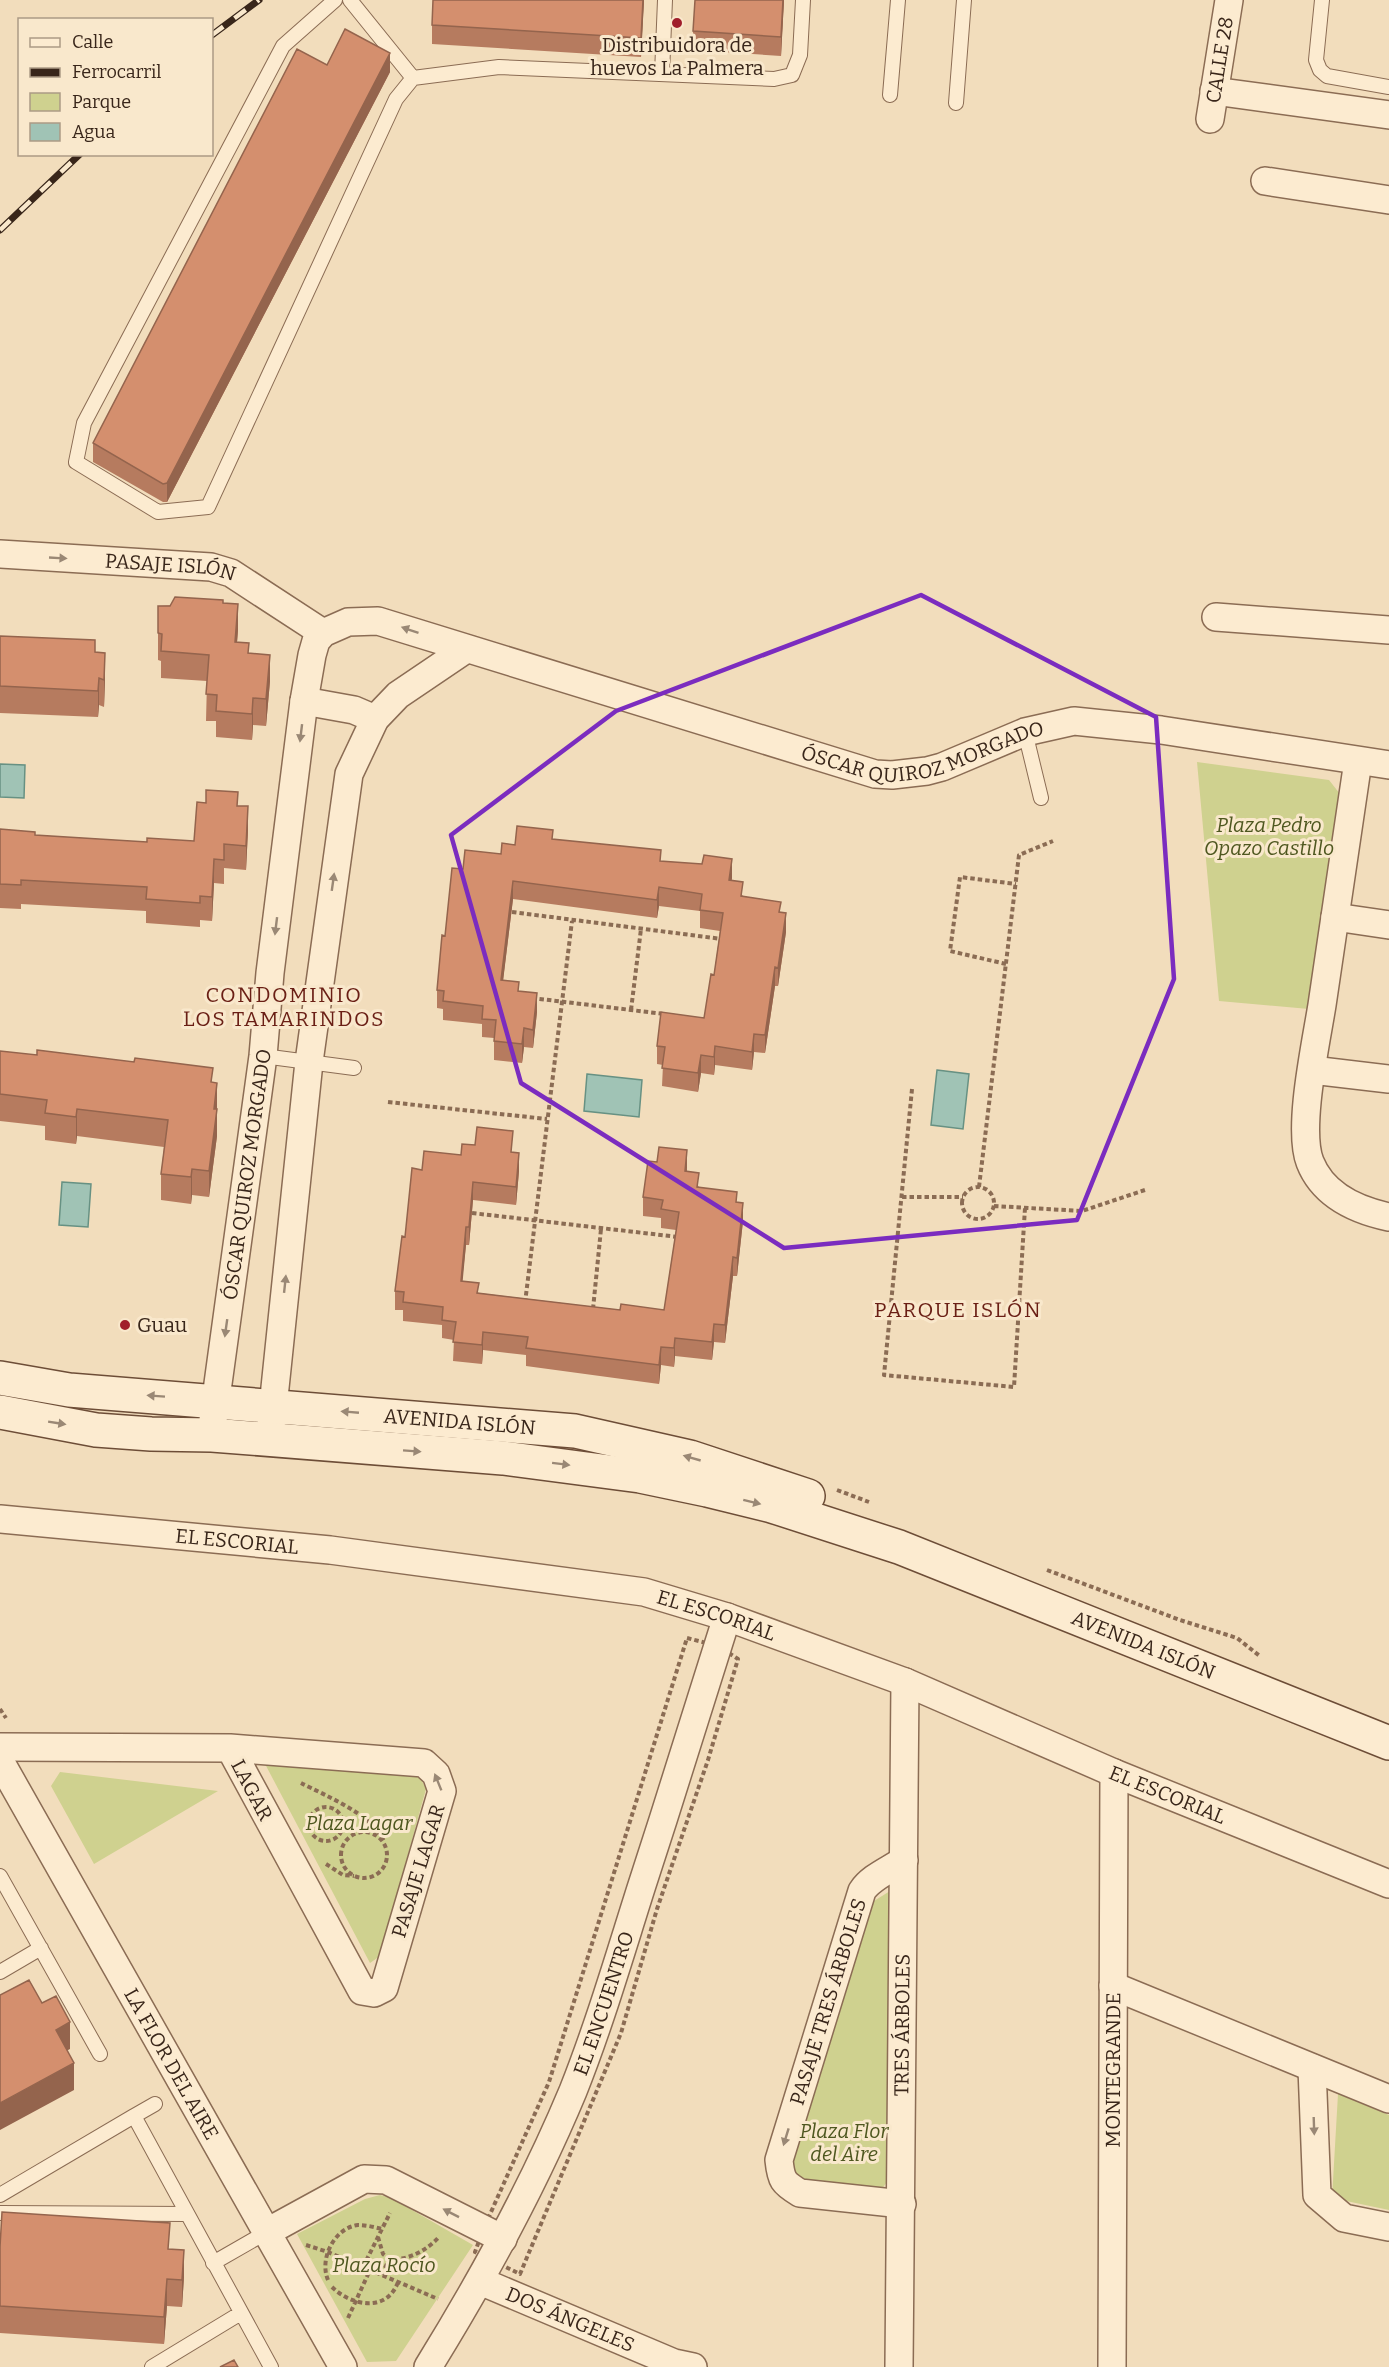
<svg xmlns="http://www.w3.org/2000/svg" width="1389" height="2367" font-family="Bitter,serif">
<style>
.green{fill:#cfd18f}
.water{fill:#a0c3b5;stroke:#679183;stroke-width:1.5}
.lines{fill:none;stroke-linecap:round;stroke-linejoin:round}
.lane-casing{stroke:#8b6c54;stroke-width:16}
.street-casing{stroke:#8b6c54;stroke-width:30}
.secondary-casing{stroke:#6d4d37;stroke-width:36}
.path{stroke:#8b6c54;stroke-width:4;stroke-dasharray:4.5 3;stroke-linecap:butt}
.lane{stroke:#fcebd0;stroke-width:14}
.street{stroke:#fcebd0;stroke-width:27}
.secondary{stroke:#fcebd0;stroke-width:33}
.rail-casing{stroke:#39261a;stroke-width:7}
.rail{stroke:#f9e8cc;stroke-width:4.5;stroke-dasharray:14;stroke-linecap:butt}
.wall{fill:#b67b5f}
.shaded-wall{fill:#94644d}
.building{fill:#d48f6e;stroke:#94644d;stroke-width:1.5}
.oneway{fill:#9a8875}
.marked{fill:none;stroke:#7b2cbf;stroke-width:4.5;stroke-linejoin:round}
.poi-dot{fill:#a01e2b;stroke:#f9e8cc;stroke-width:2}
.labels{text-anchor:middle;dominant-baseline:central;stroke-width:6;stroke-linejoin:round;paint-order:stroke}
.poi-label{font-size:20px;fill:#39261a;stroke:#f9e8cc}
.street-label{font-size:20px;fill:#39261a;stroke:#f9e8cc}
.park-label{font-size:20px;font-style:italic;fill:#4e571f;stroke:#f9e8cc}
.neighbourhood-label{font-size:21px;letter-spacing:1.5px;fill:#6a1f15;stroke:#f9e8cc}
</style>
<rect width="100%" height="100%" fill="#f2ddbc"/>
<path class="green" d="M1197,762L1329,780L1340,794L1309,1009L1219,1001Z
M264,1762L412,1771L420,1777L426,1789L380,1956L370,1963Z
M60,1772L218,1791L94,1864L51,1786Z
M890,1891L887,2182L881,2190L870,2192L805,2180L794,2173L792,2166L874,1901Z
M1338,2094L1389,2115V2210L1332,2198Z
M380,2195L391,2198L473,2245L396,2361L367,2362L297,2234L365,2199Z"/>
<path class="water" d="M0,764L25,765L24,798L0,797Z
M937,1070L969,1074L963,1129L931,1125Z
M587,1074L642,1080L639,1117L584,1111Z
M62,1182L91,1184L88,1227L59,1225Z"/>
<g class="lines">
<defs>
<path id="lane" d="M335,0L283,46L84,423L76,462L158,512L208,507L396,99L413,78L499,67L774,79L792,75L800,55L803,0
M350,0L413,78
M1322,0L1316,60L1320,70L1327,76L1389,87
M662,74L665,0
M890,95L898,0
M956,103L964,0
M1025,732L1041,798
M263,1056L354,1068
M0,1876L100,2054
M0,1972L41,1948
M134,2116L155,2104
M0,2195L134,2116L271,2367
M0,2213L187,2214
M213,2263L267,2232
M152,2367L241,2313"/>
<g id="street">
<path d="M1214,91L1389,115"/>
<path id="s1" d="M1210,119L1229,0"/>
<path d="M1265,181L1389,200"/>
<path id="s2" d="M0,554L211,567L231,573L323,633"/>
<path d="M1216,617L1389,630"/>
<path d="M304,701L354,710L375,719"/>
<path d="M1358,761C1346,842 1334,923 1322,1005C1316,1043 1297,1129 1310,1162C1323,1195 1356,1210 1389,1217"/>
<path d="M1335,917L1389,925"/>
<path d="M1312,1070L1389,1079"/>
<path id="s3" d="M213,1420L263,1056L270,973L304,701L312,655L316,641L323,633L348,622L378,621L875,774L892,775L927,771L942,767L1025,732L1074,721L1161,730L1389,765"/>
<path d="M271,1426L309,1062L349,774L375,719L398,695L466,649"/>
<path id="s4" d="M0,1519L330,1550L644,1592L727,1617L905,1682L1114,1773L1389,1884"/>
<path d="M0,1747L230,1748L424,1763L436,1774L442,1791L384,1988L374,1993L362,1991L230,1748"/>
<path id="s5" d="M0,1761L343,2367"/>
<path d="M1113,1986L1389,2099"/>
<path d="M1312,2068L1317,2195L1344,2218L1389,2227"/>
<path id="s6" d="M902,2204L800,2193C783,2183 781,2180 779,2160L862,1891C871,1877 890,1870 904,1860"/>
<path d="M267,2232L364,2179L386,2180L503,2239"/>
<path id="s7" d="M480,2281L674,2363L693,2367"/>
<path id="s8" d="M428,2367C483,2278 533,2187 573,2091C600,2023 620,1954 642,1885C671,1796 699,1707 727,1617"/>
<path id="s9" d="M899,2367L905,1682"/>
<path id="s10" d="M1112,2367L1114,1773"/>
</g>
<g id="secondary">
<path id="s11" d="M0,1378L69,1390L575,1431L690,1457L808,1496"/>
<path id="s12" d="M0,1412L96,1430L151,1434L212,1435L503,1458L640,1476L707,1490L772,1506L899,1547L1389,1743"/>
</g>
</defs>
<use href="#lane" class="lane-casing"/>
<use href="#street" class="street-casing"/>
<use href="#secondary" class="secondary-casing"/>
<path class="path" d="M512,912L722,939
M1006,964L950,951L960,877L1016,884
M532,998L664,1014
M631,1010L641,929
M912,1089L884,1375L1014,1387L1025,1208
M388,1102L547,1119
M979,1187L1019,855L1053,841
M962 1203a16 16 0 1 1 32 0a16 16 0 1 1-32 0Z
M902,1197H963
M994,1206L1082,1211L1145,1190
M472,1213L678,1237
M525,1303L572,921
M593,1309L601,1229
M837,1490L869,1502
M1047,1570L1180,1620L1237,1638L1261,1657
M687,1638L718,1646L738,1659L708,1760L657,1909L621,2033L520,2274L475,2252L483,2230L549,2082Z
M0,1709L6,1718
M301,1783C324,1795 376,1816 384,1842
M309 1824a17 17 0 1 1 34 0a17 17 0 1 1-34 0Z
M341 1855a23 23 0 1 1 46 0a23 23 0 1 1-46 0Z
M326,1864L343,1875L354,1876
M378,2237L383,2254L389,2259
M306,2245L328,2252L438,2299
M363,2267L390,2213
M382,2275L389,2259C408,2261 427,2250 439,2237
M328,2280C319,2259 334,2228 358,2225C366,2225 374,2227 382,2229
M332,2287C351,2306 387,2313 398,2282
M348,2318L370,2270"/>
<use href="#lane" class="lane"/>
<use href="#street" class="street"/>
<use href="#secondary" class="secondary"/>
<defs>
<path id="rail" d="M212,35L259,0
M0,230L80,154"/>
</defs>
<use href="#rail" class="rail-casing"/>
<use href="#rail" class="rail"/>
</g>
<path class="wall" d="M644,0L641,57L432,44V25Z
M784,0L781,56L693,50V31Z
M327,65L390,72L167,502H163L93,462V443Z
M223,603L238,630L237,642L249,653L270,681L266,726L253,725L252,740L216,737V721H206L207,681L161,678V661L158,660V606Z
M0,636L95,652L105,679L104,707L99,705L98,717L0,713Z
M238,806L248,830L246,870L224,868V884L214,883L212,921L200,920V927L146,923V911L21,904V909L0,908V829L35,835L147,842L194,841Z
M553,839L661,861L732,878L731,881L743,896L781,912L786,932L778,986H775L765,1053L754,1052L752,1070L715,1065L714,1075L701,1073L698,1092L662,1086L663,1065L657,1064V1046L704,1018L714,975L720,931L700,928V911L659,906L657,918L513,899L503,980L519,991L537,1012L533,1048L524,1047L522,1063L494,1060V1038L482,1037V1024L443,1020V1009L437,1008V990L445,936L463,869L501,854L515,845Z
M0,1051L217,1083V1136L209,1197L192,1195L191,1204L161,1200V1174L164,1147L77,1136L76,1144L45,1140V1126L0,1121Z
M513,1152L519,1171L516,1205L473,1200L469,1245H466L462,1281L479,1293L620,1310H664L676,1230L661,1228V1218L643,1216V1197L687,1168V1171L699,1187L737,1202L743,1221L737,1276H733L725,1343L714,1342L712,1360L675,1356L674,1367L661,1365L659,1384L526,1366V1355L483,1350L482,1364L453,1361L454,1340L442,1338V1325L403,1321V1310H395V1291L405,1237L422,1170L461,1155Z
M0,2247L170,2249L184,2277L182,2307L167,2306L164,2344L0,2333Z"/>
<path class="shaded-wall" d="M643,0H644L641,57V38Z
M783,0H784L781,56V37Z
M390,53V72L167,502V483Z
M238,604V630L235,668V642Z
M105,653V679L104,707V680Z
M270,655V681L266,726V699Z
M99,678V705L98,717V691Z
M253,698V725L252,740V714Z
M248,806V830L246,870V846Z
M214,859V883L212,921V897Z
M732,859V878L729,899V880Z
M513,881V899L501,998V980Z
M659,887V906L657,918V900Z
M786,913V932L778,986V968Z
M775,967V986L765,1053V1035Z
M537,993V1012L533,1048V1030Z
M524,1028V1047L522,1063V1044Z
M754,1034V1052L752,1070V1052Z
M715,1046V1065L714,1075V1057Z
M701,1055V1073L698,1092V1073Z
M217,1083V1136L209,1197V1171Z
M77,1109V1136L76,1144V1117Z
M687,1150V1168L685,1189V1171Z
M519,1153V1171L516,1205V1187Z
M192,1169V1195L191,1204V1177Z
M473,1182V1200L469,1245V1227Z
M743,1203V1221L737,1276V1258Z
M466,1227V1245L461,1299V1281Z
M733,1257V1276L725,1343V1325Z
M714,1324V1342L712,1360V1342Z
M483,1332V1350L482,1364V1345Z
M675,1338V1356L674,1367V1348Z
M661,1347V1365L659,1384V1365Z
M70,2022V2049L56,2056V2030Z
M74,2063V2090L0,2130V2103Z
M184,2250V2277L182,2307V2280Z
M167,2279V2306L164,2344V2317Z"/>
<path class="building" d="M433,0H643L641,38L432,25Z
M695,0H783L781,37L693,31Z
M345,29L390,53L167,483L163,484L93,443L297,49L327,65Z
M175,597L223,600V603L238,604L235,642L249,643L248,653L270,655L266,699L253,698L252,714L216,711L217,695L206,694L209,655L161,651L162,634L158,633V606H170Z
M0,636L95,640V652L105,653L104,680L99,678L98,691L0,686Z
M206,790L238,792L237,806H248L246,846L224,844V860L214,859L212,897L200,896V903L146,899L147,887L21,880V885L0,884V829L35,832V835L147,842V838L194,841L197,802L206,803Z
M517,826L553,830L552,839L661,850L660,861L702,864L704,855L732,859L729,880L743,882L741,896L781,902L779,912L786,913L778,968L775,967L765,1035L754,1034L752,1052L715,1046L714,1057L701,1055L698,1073L662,1068L665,1047L657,1046L661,1012L704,1018L711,974L714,975L723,913L700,910L702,894L659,887L657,900L513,881L501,980L519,982L518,991L537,993L533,1030L524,1028L522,1044L494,1041L496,1020L482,1019L483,1006L443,1001L444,991L437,990L442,935L445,936L452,868L463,869L465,850L501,854L502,843L515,845Z
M37,1050L134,1062L135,1058L213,1068L211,1082L217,1083L214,1109H217L209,1171L192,1169L191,1177L161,1174L168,1120L77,1109L76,1117L45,1113L47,1100L0,1094V1051L37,1055Z
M477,1127L513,1131L511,1152L519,1153L516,1187L473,1182L469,1227H466L461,1281L479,1283L477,1293L620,1310L621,1304L664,1310L679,1212L661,1209L663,1200L643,1197L648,1161L657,1162L659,1147L687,1150L685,1171L699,1173L697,1187L737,1192L736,1202L743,1203L737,1258L733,1257L725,1325L714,1324L712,1342L675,1338L674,1348L661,1347L659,1365L526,1348L528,1337L483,1332L482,1345L453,1342L456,1322L442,1320L443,1307L403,1302L404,1292L395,1291L402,1236L405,1237L412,1168L422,1170L424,1151L461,1155L462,1144L475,1145Z
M29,1980L42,2003L56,1996L70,2022L56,2030L74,2063L0,2103V1995Z
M2,2212L170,2223L168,2249L184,2250L182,2280L167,2279L164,2317L0,2306V2247Z
M234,2360L238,2367H220Z"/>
<defs><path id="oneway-solid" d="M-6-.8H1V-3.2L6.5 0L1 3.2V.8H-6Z" transform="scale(1.5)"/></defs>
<g class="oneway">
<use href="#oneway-solid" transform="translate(58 558) rotate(3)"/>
<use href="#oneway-solid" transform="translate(410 630) rotate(-161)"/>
<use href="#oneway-solid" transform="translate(301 733) rotate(97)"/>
<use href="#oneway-solid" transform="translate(333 882) rotate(-82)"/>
<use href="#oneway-solid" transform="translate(276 926) rotate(97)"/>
<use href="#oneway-solid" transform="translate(285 1284) rotate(-84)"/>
<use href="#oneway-solid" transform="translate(226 1328) rotate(98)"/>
<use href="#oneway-solid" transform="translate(156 1396) rotate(-176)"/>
<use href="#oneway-solid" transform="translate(350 1412) rotate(-175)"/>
<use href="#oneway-solid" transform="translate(57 1423) rotate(9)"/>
<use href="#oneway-solid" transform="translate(412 1451) rotate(4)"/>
<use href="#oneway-solid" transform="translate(692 1458) rotate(-164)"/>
<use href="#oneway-solid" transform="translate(561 1464) rotate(7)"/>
<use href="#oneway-solid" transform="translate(752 1502) rotate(14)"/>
<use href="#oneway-solid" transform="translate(438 1782) rotate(-112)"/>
<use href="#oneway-solid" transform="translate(1314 2126) rotate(88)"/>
<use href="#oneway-solid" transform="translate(786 2137) rotate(107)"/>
<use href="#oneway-solid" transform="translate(451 2213) rotate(-153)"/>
</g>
<path class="marked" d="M921,595L1156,717L1174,979L1077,1220L784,1248L521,1083L451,835L616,711Z"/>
<g class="poi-dot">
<circle cx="677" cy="23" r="6"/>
<circle cx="125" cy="1325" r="6"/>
</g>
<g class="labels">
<g class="poi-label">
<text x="677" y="45">Distribuidora de<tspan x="677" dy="23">huevos La Palmera</tspan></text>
<text x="137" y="1325" text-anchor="start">Guau</text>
</g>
<g class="street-label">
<text stroke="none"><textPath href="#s1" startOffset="60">CALLE 28</textPath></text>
<text stroke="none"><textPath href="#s2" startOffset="171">PASAJE ISLÓN</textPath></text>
<text stroke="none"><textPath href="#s3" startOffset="1424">ÓSCAR QUIROZ MORGADO</textPath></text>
<text stroke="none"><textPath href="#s3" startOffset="248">ÓSCAR QUIROZ MORGADO</textPath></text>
<text stroke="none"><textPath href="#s11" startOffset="462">AVENIDA ISLÓN</textPath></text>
<text stroke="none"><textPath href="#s4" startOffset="238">EL ESCORIAL</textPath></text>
<text stroke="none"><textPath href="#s4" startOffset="724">EL ESCORIAL</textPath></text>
<text stroke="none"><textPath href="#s12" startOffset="1176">AVENIDA ISLÓN</textPath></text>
<text transform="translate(252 1790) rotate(62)">LAGAR</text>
<text stroke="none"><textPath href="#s4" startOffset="1210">EL ESCORIAL</textPath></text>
<text transform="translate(418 1871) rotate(-73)">PASAJE LAGAR</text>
<text stroke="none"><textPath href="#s6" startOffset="310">PASAJE TRES ÁRBOLES</textPath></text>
<text stroke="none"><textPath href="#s8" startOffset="405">EL ENCUENTRO</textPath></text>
<text stroke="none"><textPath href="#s9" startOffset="342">TRES ÁRBOLES</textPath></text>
<text stroke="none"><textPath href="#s5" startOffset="348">LA FLOR DEL AIRE</textPath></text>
<text stroke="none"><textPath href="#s10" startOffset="297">MONTEGRANDE</textPath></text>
<text stroke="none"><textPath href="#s7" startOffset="98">DOS ÁNGELES</textPath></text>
</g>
<g class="park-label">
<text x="1269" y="825">Plaza Pedro<tspan x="1269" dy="23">Opazo Castillo</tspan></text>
<text x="359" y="1823">Plaza Lagar</text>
<text x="844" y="2131">Plaza Flor<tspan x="844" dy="23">del Aire</tspan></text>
<text x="384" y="2265">Plaza Rocío</text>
</g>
<g class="neighbourhood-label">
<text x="284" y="995">CONDOMINIO<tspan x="284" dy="24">LOS TAMARINDOS</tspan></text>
<text x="958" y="1310">PARQUE ISLÓN</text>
</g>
</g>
<rect x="18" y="18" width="195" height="138" fill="#f9e8cc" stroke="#ac9a85" stroke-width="1.5"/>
<rect x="30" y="38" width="30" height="9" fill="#fcebd0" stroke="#ac9a85" stroke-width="1.5"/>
<text x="72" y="48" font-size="18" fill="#39261a">Calle</text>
<rect x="30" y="68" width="30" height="9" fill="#39261a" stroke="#ac9a85" stroke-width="1.5"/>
<text x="72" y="78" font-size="18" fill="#39261a">Ferrocarril</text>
<rect x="30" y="93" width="30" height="18" fill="#cfd18f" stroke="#ac9a85" stroke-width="1.5"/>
<text x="72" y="108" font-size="18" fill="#39261a">Parque</text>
<rect x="30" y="123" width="30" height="18" fill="#a0c3b5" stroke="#ac9a85" stroke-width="1.5"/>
<text x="72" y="138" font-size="18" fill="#39261a">Agua</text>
</svg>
